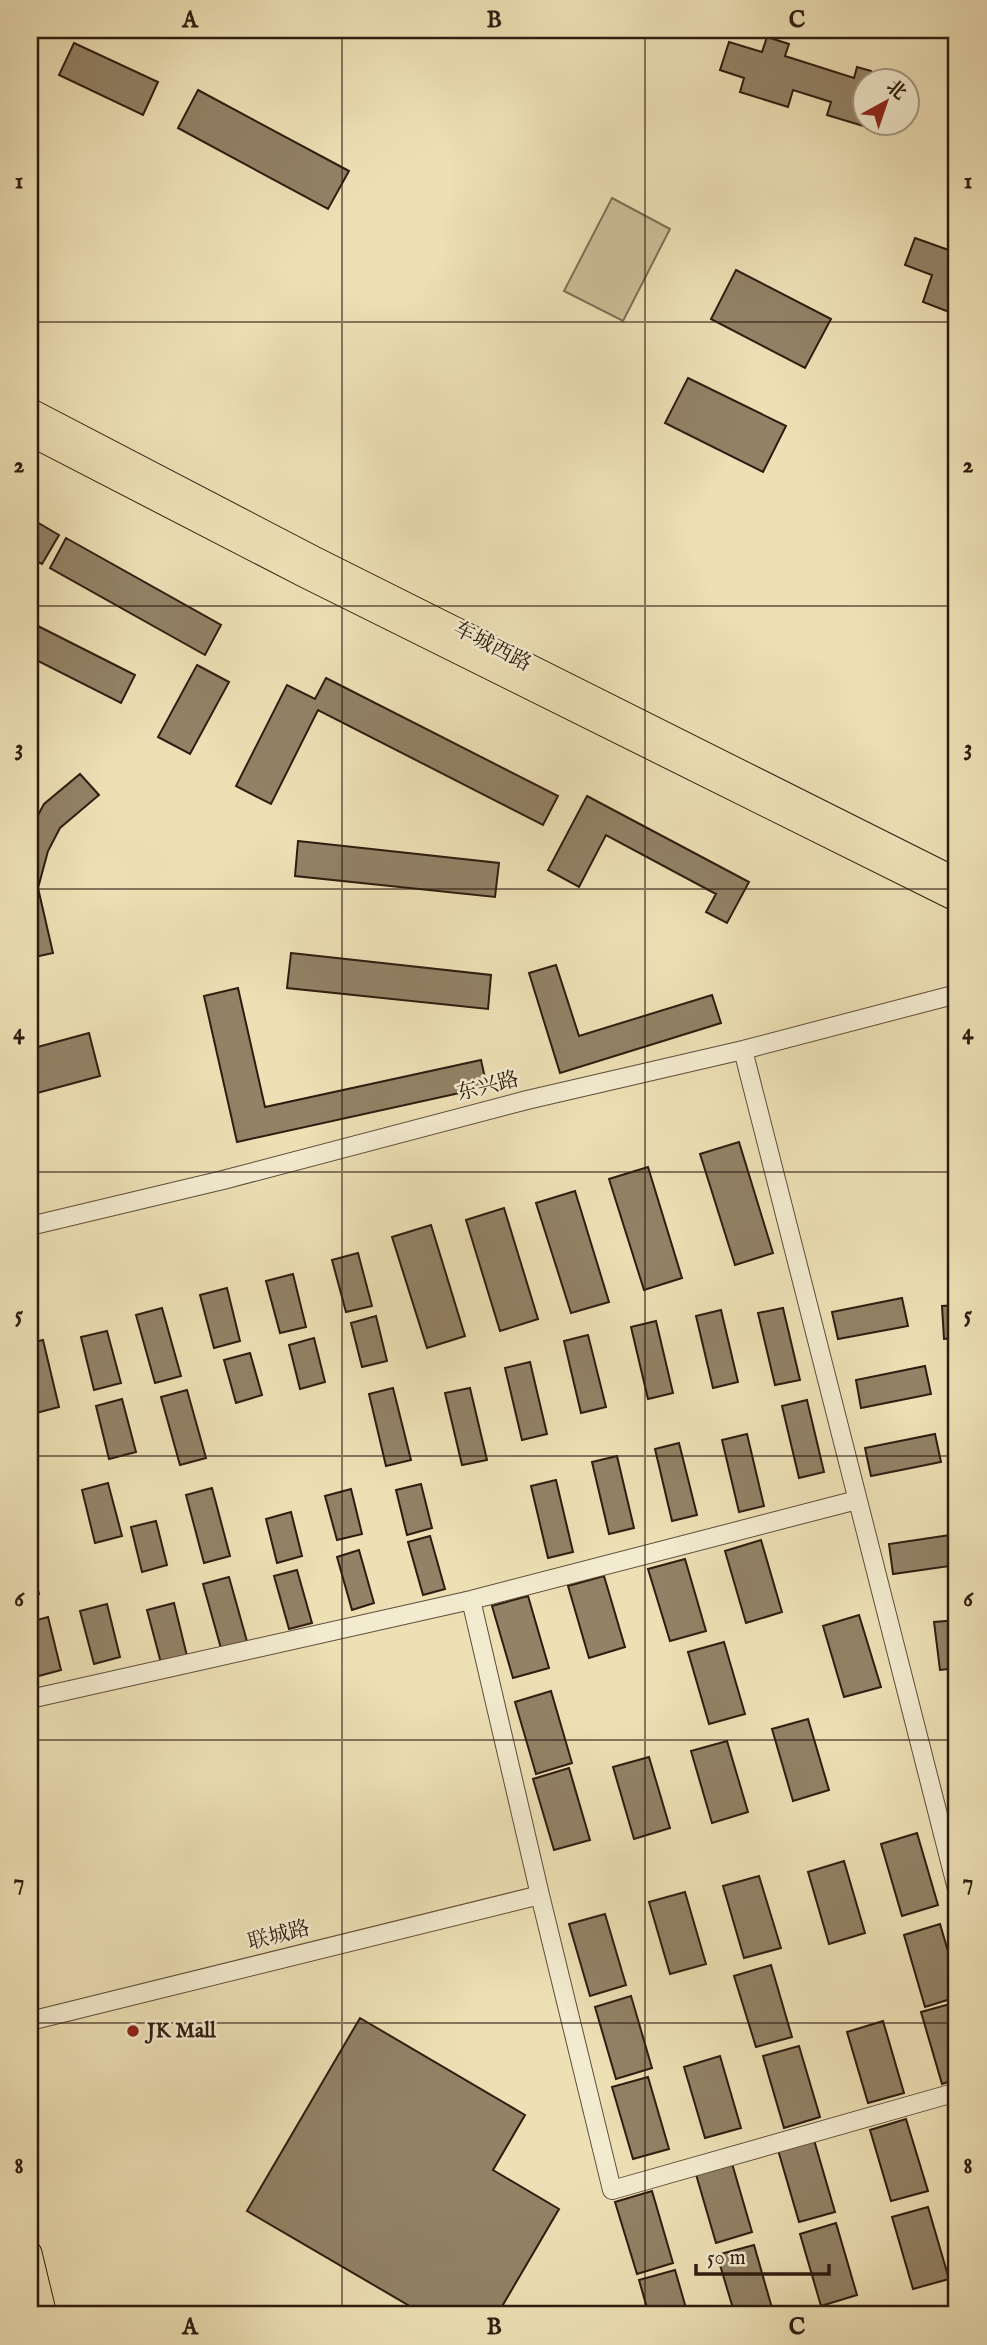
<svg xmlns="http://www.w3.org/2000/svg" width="987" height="2345" font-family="'IM FELL English','Noto Serif SC',serif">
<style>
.grass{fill:#cdbf99;stroke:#7e6e54;stroke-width:2}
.building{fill:#928266;stroke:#2f1c10;stroke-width:2}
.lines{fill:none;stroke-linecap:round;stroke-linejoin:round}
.minor-casing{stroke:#5e4d39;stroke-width:20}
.major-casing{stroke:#2f1c10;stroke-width:25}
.minor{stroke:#f3ebcf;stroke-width:18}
.major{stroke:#ede0b5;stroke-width:23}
.grid{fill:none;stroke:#2f1c10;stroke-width:2;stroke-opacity:0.55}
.poi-dot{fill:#8f2418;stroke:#f3ebcf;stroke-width:2.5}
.labels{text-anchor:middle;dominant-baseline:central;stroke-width:5;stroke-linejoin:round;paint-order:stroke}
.street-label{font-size:21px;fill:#2f1c10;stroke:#f3ebcf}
.poi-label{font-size:21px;font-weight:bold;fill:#2f1c10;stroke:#f3ebcf;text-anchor:start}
.neatline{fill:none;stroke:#2f1c10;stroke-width:2.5}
.grid-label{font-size:23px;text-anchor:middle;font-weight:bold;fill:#2f1c10}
</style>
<rect width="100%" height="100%" fill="#ede0b5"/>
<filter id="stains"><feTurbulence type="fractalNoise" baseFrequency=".00286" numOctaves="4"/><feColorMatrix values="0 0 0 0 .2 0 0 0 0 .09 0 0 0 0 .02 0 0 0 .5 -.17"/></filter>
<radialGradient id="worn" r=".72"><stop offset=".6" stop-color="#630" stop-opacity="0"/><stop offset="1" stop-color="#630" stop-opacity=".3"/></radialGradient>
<path class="grass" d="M612,198L670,229L623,321L564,291Z"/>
<path class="building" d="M767,37L789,44L785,56L854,78L857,67L871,71L868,80H864V122H872L870,128L827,115L831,102L793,90L788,107L740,92L744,78L720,70L729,42L762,52Z
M74,43L158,82L143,115L59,75Z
M198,90L349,171L328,209L178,128Z
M915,238L957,253V315L923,302L932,275L905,265Z
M736,270L831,319L805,368L711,319Z
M688,378L786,426L763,472L665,423Z
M30,518L59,535L42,564L30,558Z
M66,538L221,625L205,655L50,568Z
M30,622L135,675L121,703L30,657Z
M197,665L229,682L190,754L158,737Z
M326,678L558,796L543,825L318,710L271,804L236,786L287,685L315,699Z
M80,774L99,795L60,828L48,851L38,888L53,953L30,958V830L44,804Z
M587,796L749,882L727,923L706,912L716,894L606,835L579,887L548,870Z
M298,841L499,863L495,897L295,876Z
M291,953L491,975L488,1009L287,988Z
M556,965L579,1036L712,995L721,1023L560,1073L529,973Z
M238,988L265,1107L481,1060L487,1087L237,1142L204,996Z
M89,1033L100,1076L30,1095V1049Z
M739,1142L773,1253L735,1265L700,1154Z
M648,1167L682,1278L644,1290L609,1179Z
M575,1191L609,1302L571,1313L536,1203Z
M504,1208L538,1319L500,1331L466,1220Z
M431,1225L465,1336L427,1348L392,1237Z
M358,1253L372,1306L346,1312L332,1260Z
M293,1274L306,1327L280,1333L266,1281Z
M227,1288L240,1341L214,1348L200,1295Z
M902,1298L908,1326L838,1339L832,1312Z
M957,1305V1338L944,1339L942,1306Z
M162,1308L181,1376L155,1383L136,1315Z
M783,1308L800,1380L775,1385L758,1313Z
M721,1310L738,1382L713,1388L696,1316Z
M376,1316L387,1361L362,1367L351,1323Z
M656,1321L673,1393L648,1399L631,1327Z
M107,1331L121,1383L94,1390L81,1337Z
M588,1335L606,1407L581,1413L564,1341Z
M314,1338L325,1382L300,1389L289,1345Z
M43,1340L59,1407L36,1413L30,1388V1343Z
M250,1353L262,1395L236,1403L224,1360Z
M530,1362L547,1434L522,1440L505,1368Z
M925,1366L931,1394L861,1408L856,1380Z
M393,1388L411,1460L386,1466L369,1394Z
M470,1388L487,1460L462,1465L445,1393Z
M187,1390L206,1458L180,1465L161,1397Z
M122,1399L136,1452L109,1459L96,1406Z
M807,1400L824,1472L799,1478L782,1406Z
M747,1434L764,1506L739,1512L722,1440Z
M935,1434L941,1462L871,1476L865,1448Z
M679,1443L697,1515L672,1521L655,1449Z
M617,1456L634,1528L609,1534L592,1462Z
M556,1480L573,1552L548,1558L531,1486Z
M108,1483L122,1536L95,1543L82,1490Z
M421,1484L432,1528L407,1535L396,1490Z
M212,1488L230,1556L204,1563L186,1495Z
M351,1489L362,1534L337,1540L325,1496Z
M291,1512L302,1556L277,1563L266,1519Z
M156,1521L167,1565L142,1572L131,1527Z
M957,1534V1565L893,1574L889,1544Z
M430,1536L445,1589L423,1595L408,1542Z
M761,1540L782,1612L746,1623L725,1551Z
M359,1550L374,1603L352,1610L337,1557Z
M30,1558L39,1594L30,1596Z
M685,1559L706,1631L670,1641L648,1569Z
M297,1570L312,1623L289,1629L274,1576Z
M604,1576L625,1647L589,1658L568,1586Z
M229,1577L248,1645L222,1652L203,1584Z
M528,1596L549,1668L513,1678L492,1606Z
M174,1603L187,1656L161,1663L147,1610Z
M107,1604L120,1657L94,1664L80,1611Z
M859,1615L881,1687L844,1697L823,1626Z
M48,1617L61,1670L35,1677L30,1657V1622Z
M957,1620V1668L940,1670L934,1622Z
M724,1642L745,1714L709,1724L688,1652Z
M551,1691L572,1763L536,1774L515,1702Z
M808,1719L829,1790L793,1801L772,1729Z
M727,1741L748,1812L712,1823L691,1751Z
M649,1757L670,1828L634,1839L613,1767Z
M569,1768L590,1840L554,1850L533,1779Z
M917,1833L938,1905L902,1916L881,1844Z
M844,1861L865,1933L829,1944L808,1872Z
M759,1876L781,1948L744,1958L723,1886Z
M685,1892L706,1964L670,1974L649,1902Z
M605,1914L626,1985L590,1996L569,1924Z
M940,1924L957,1982V1997L925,2007L904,1935Z
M771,1965L792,2037L756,2047L734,1976Z
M631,1996L652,2068L616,2079L595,2007Z
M957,2002V2079L942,2084L921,2012Z
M360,2018L525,2115L493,2170L559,2209L497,2315H425L247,2211Z
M883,2021L904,2093L868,2103L847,2032Z
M799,2046L820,2117L784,2128L763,2056Z
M720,2056L741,2128L705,2138L684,2067Z
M648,2077L669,2149L633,2159L612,2087Z
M906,2119L928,2191L891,2201L870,2130Z
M814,2140L835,2212L799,2222L778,2150Z
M731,2160L752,2232L716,2243L695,2171Z
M652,2191L673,2263L637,2274L615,2202Z
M928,2207L949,2279L913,2289L892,2217Z
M836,2223L857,2295L821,2306L800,2234Z
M754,2245L774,2315H735L717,2255Z
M675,2270L688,2315H649L639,2280Z"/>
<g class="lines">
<defs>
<path id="minor" d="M743,1050L957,1889
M30,1226L223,1180L527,1100L743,1050L957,994
M471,1600L540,1895L612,2190L957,2092
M30,1699L471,1600L857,1500
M30,2021L540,1895"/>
<path id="major" d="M30,410L314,558L957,880
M30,434L305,576L957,900
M30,2253L45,2315"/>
</defs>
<use href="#minor" class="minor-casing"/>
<use href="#major" class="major-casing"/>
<use href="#minor" class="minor"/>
<use href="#major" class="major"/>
</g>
<path class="grid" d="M342,30V2315M645,30V2315M30,322H957M30,606H957M30,889H957M30,1172H957M30,1456H957M30,1740H957M30,2023H957"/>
<circle class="poi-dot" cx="133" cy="2031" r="7"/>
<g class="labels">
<g class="street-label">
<text transform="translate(492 647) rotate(27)">车城西路</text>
<text transform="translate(488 1087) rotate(-14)">东兴路</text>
<text transform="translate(279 1936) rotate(-14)">联城路</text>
</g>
<g class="poi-label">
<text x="147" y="2031">JK Mall</text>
</g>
</g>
<rect width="987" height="2345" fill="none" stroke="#ede0b5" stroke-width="77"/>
<g transform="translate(886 102) rotate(40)"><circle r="33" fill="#f3ebcf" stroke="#a59883" stroke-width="2"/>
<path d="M0-5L12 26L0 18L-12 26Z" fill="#8f2418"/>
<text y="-10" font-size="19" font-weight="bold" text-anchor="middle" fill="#2f1c10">北</text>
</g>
<path d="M696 2264v10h133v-10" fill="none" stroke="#2f1c10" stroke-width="3.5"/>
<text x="707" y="2264" font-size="21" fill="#2f1c10" stroke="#f3ebcf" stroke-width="5" paint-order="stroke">50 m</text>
<rect x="38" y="38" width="910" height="2268" class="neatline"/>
<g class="grid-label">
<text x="190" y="27">A</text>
<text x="494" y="27">B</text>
<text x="797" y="27">C</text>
<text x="19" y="188">1</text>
<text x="968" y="188">1</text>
<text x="19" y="472">2</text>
<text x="968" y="472">2</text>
<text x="19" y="755">3</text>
<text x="968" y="755">3</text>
<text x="19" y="1039">4</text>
<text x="968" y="1039">4</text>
<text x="19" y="1322">5</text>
<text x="968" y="1322">5</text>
<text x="19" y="1606">6</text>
<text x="968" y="1606">6</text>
<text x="19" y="1889">7</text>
<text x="968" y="1889">7</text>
<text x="19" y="2173">8</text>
<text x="968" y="2173">8</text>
<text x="190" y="2334">A</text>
<text x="494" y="2334">B</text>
<text x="797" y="2334">C</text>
</g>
<rect width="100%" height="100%" filter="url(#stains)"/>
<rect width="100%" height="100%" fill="url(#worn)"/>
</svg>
